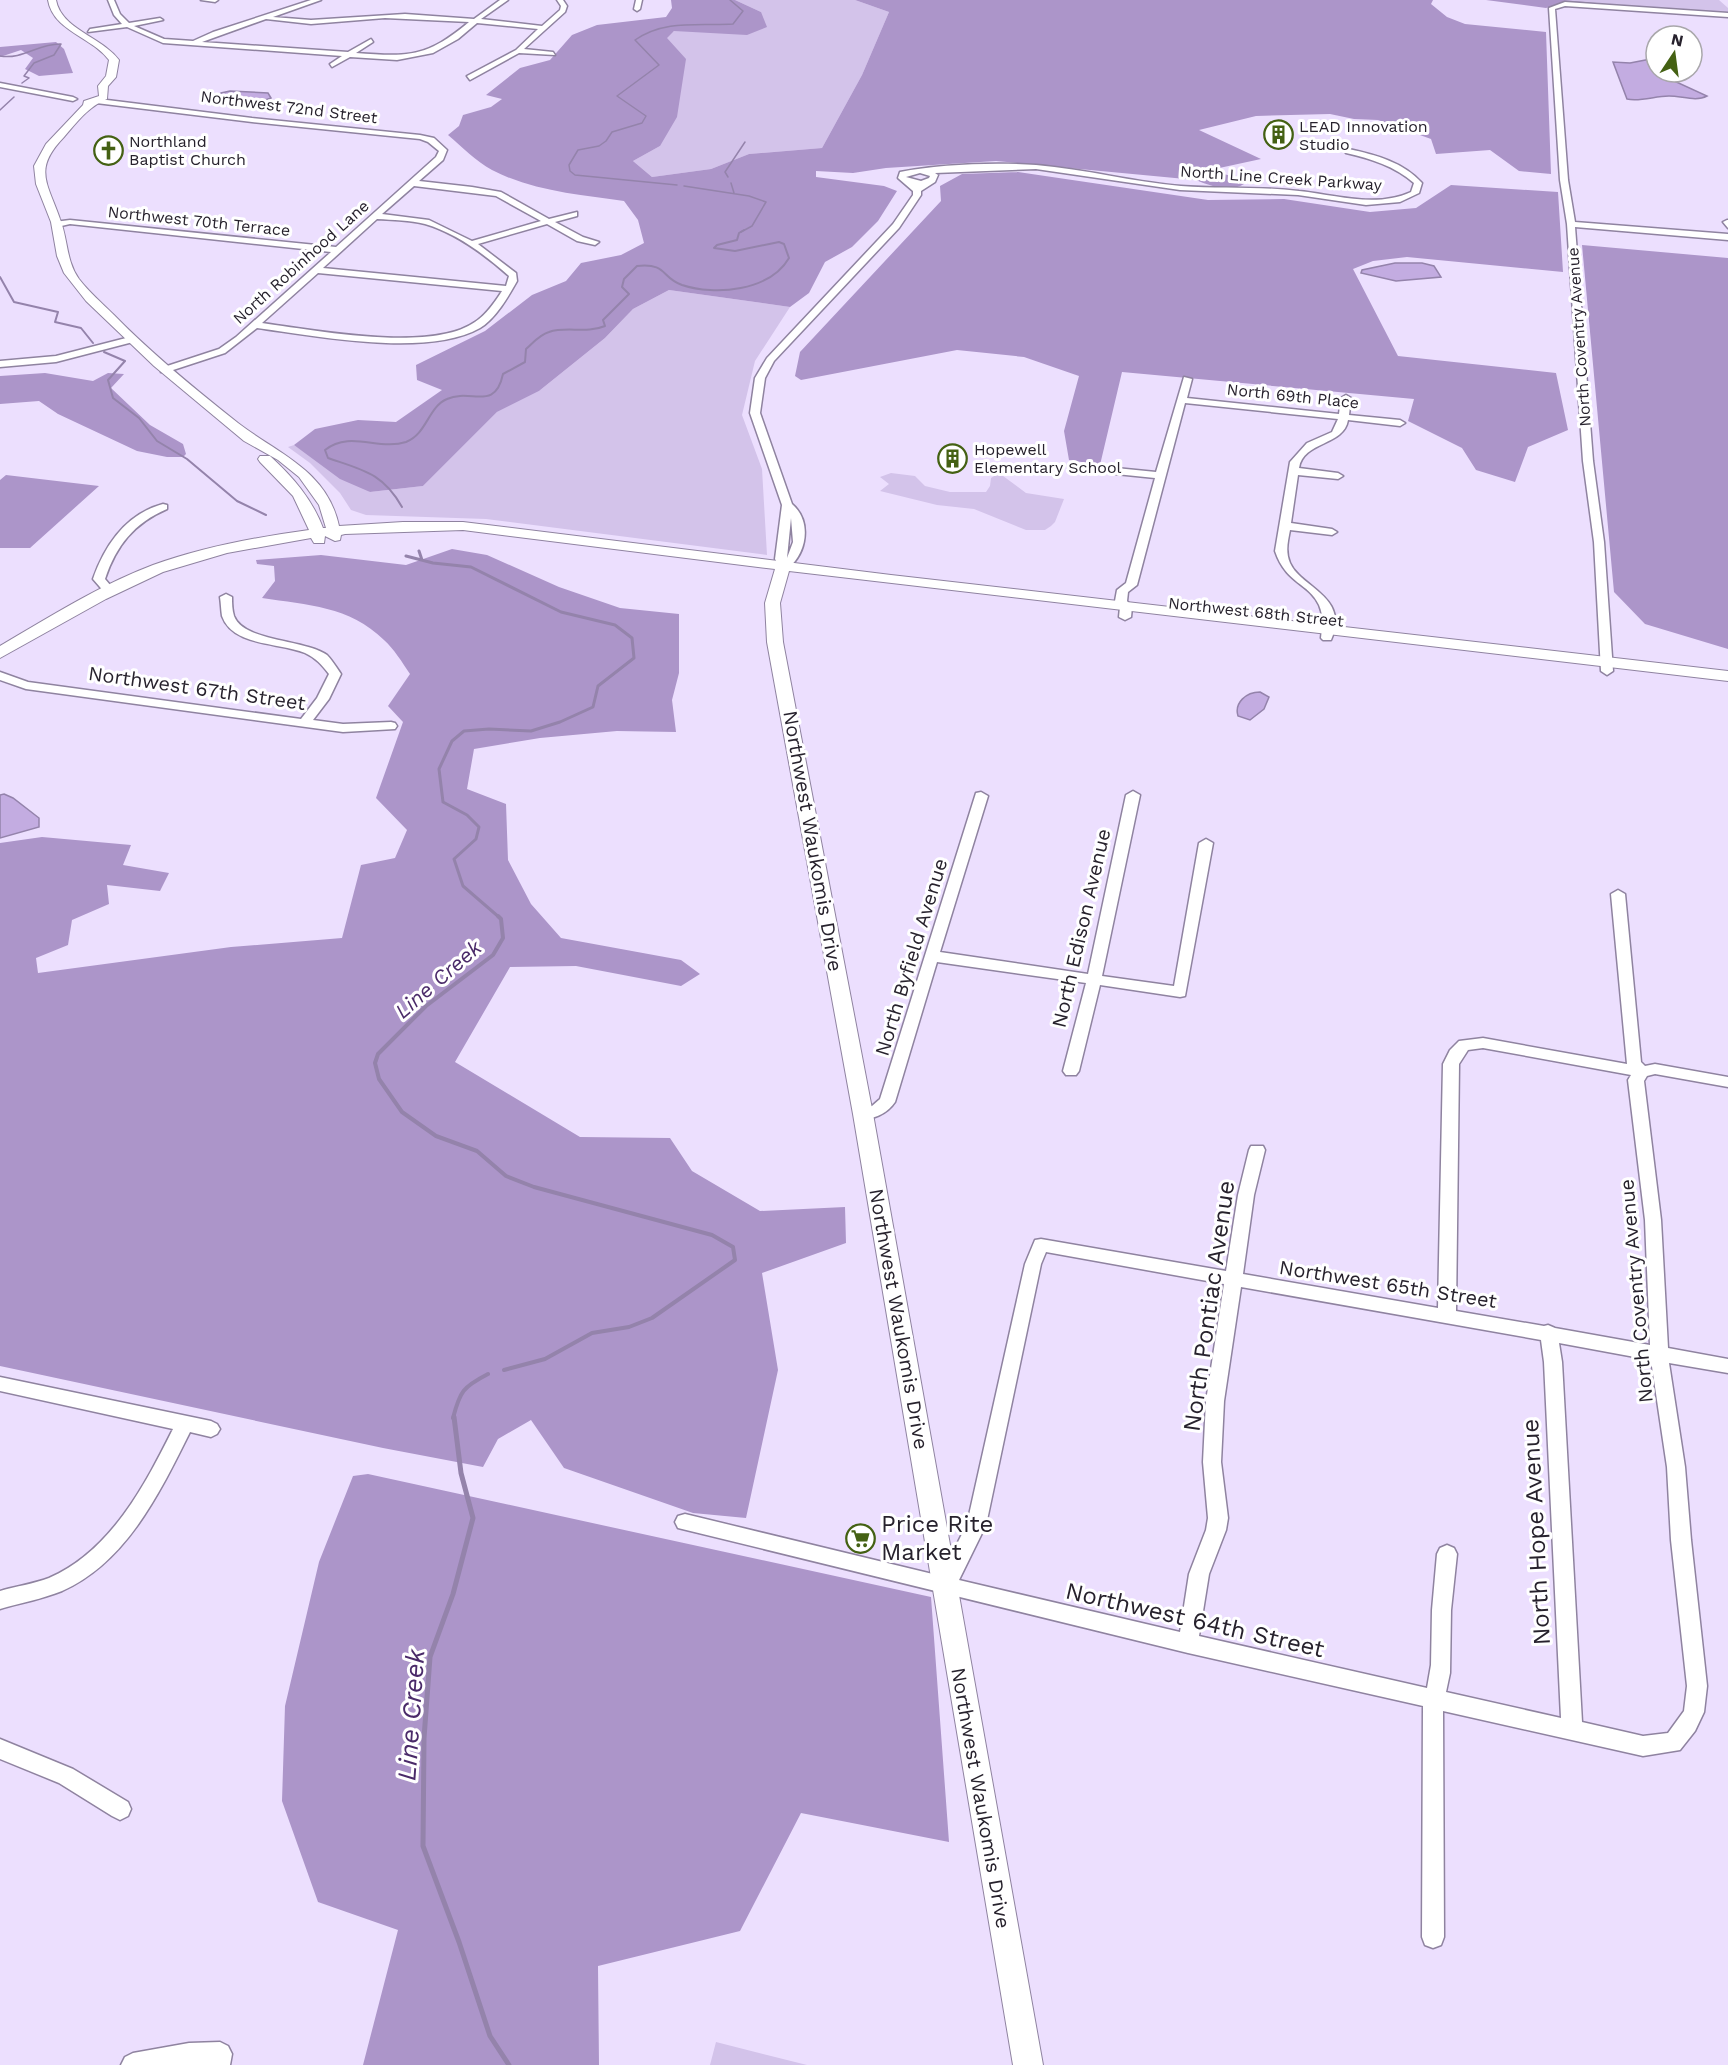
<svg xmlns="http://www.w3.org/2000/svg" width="1728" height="2065" font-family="'Work Sans',sans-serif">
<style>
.green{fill:#d3c3ea}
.forest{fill:#ac95c9}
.water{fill:#c3ace1;stroke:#9483ab;stroke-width:1.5}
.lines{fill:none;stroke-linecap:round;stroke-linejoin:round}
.stream-far4{stroke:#9483ab;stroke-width:1.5}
.stream-far3{stroke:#9483ab;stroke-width:2}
.stream-far2{stroke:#9483ab;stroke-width:3}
.stream-far1{stroke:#9483ab;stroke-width:4}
.stream{stroke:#9483ab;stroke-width:5}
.minor-casing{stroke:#8f83a0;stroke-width:3}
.major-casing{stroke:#8f83a0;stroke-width:2}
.minor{fill:#fff;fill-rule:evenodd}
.major{fill:#fff;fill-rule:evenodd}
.labels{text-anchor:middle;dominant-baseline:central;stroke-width:6;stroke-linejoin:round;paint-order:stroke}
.far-street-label{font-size:16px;fill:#27222d;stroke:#fff}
.far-poi-label{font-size:16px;fill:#27222d;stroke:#fff;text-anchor:start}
.street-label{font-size:20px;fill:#27222d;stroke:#fff}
.water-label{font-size:21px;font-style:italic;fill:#4a2a69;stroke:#fff}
.near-street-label{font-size:24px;fill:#27222d;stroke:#fff}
.near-poi-label{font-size:24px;fill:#27222d;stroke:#fff;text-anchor:start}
.near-water-label{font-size:26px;font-style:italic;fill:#4a2a69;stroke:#fff}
</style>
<rect width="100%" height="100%" fill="#ecdffe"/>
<path class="green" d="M735,0H855L889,12L862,75L822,148L749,154L711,169L652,177L633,161L660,146L666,38L674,31H690L761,12Z
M1564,0H1719L1728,8V14Z
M669,290L790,307L755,361L742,415L762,469L767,555L486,519L366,515L351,510L340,493L310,463L288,447L294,445L370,492L423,486L497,412L539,391L605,338L633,309Z
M891,473L915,476L925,486L950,492H986L990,486L991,478L999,473L1026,493L1064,499L1055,522L1051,526L1045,530H1026L974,509L937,505L880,491L889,484L880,477Z
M716,2042L807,2065H710Z"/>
<path class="forest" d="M671,0H735L761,12L767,27L747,35L674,31L667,38L686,59L677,117L660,146L633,161L652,177L711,169L749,154L822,148L862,75L889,12L855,0H1433L1431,4L1447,17L1465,24L1546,32L1551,174L1519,171L1490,150L1436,154L1431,139L1378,120L1354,119L1330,114L1256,116L1199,130L1261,159L1210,170L1238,178L1244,184C1230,193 1210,186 1196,180L996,161L886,168L853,173L816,171V177L884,186L897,191L878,221L852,247L825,262L809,293L790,307L669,290L633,309L605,338L539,391L497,412L423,486L370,492L340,479L294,445L315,429L358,420L396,422L442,390L417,380L416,365L485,331L532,295L566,281L581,263L621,255L644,243L638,220L624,201C581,195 532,191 492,170C476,161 462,147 448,135L459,126L463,115L491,107L502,99L486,95L520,68L550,60L572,35L597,25L666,17L672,8Z
M1486,0H1564L1629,6L1562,3L1546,8Z
M56,42L64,49L73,73L39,76L25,69L33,58L21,50L0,57V47Z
M1018,172L1208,200L1284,199L1370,212L1416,208L1451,185L1558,192L1563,272L1407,257L1373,261L1353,269L1398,356L1556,373L1568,430L1528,447L1515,482L1476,470L1462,448L1408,421L1414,399L1122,372L1100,465L1069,460L1064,431L1079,376L1024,357L957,350L801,380L795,376L800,352L941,201L940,186L962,174Z
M1582,245L1728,258V649L1645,624L1614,592Z
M45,373L93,381L108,373L124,374L111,388L150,425L183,444L186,454L183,457H167L137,451L58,414L39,401L0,404V376Z
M6,475L99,486L30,548H0V480Z
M452,549L487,555L559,587L620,608L679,614V673L672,700L676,732L617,731L540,738L474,749L467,789L506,804L508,860L531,904L561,938L681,960L700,974L681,986L576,966L510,967L455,1062L580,1137L670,1138L692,1171L760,1211L845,1207L846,1243L762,1273L778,1370L746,1518L693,1513L564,1468L531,1420L498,1439L483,1467L383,1448L0,1366V843L42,837L131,845L123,865L169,873L160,891L107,885L109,904L72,920L68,945L36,958L38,973L231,947L342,938L361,865L395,858L407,830L376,798L403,722L388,706L410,674C402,662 394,649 384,640C349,606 308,605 262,598L275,581L274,566L257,564L256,560L321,555L406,565Z
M368,1474L931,1597L949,1842L801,1813L740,1931L598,1966L599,2065H363L398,1930L318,1902L282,1801L285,1706L319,1562L353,1476Z"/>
<path class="water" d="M1656,58V72H1673L1672,80L1707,96C1696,102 1682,96 1669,96C1655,96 1640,102 1627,99L1613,62L1630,63Z
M230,91L268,93L271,98C257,104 228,109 215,101L221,93Z
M1395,263H1422L1434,266L1441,277L1396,281L1361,273L1362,270Z
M1260,692L1269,697L1264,709L1250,720L1238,716C1234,703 1246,692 1260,692Z
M4,794L13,798L39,818V827L0,838V795Z"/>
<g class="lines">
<path class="stream-far4" d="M0,56C23,60 39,43 61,44L54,55L34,63L24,76L29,78L22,83
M0,110L14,97
M728,177L725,172L745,142
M731,183L734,193
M677,185L575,175L570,171L569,165L578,150L599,146L606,141L612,132L642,123L646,116L617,96L659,65L635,40C665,19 699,26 733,24L743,11L730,0
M684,186L749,196L766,202L752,226L741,232"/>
<path class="stream-far3" d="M0,277L14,302L58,312L55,322L81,328L93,343
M104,352L125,361L108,380L113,398L139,418L157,441L187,459L237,501L266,515
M402,507C383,473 363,470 328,458L325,450C350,430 379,451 406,442C427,434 428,407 447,399C471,388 495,412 503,374L525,362L526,349C533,343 539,335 549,332C567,326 586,334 605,326L603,320L629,294L622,287L624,279L637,266C668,263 660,277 682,285C715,296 770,291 789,258L784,244L779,242L735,251L714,248L717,245L737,240L739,233L744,230"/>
<path class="stream-far2" d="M419,551L422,560
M406,556L433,563L471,567L561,612L615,625L632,638L634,658L598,686L593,707L560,722L531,731L489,729L464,731L452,741L439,769L443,802L467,815L479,827L476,839L454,859L463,886L500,918"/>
<path class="stream-far1" d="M498,916L501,919L503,938L493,955L426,1006L378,1054L375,1063L379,1079L402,1112L436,1136L477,1151L506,1176L534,1187L712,1235L733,1247L735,1260L652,1318L629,1327L592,1333L545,1359L504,1370
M453,1418C460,1391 463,1387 488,1374"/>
<path class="stream" d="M454,1417L461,1473L473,1518L453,1594L430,1657L424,1738L423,1846L459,1942L490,2036L509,2065"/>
<defs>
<path id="minor" d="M108,0H114L120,14L129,23L160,18L163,20L134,26L164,39L193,41L213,32L311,0H321L273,17L311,20L405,14L474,19L500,0H508L481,19L542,26L560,10L561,6L557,0H563L567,6L565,12L524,49L553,52L555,55L519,53L470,80L467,76L516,50L538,29L477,23L458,39L433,53L397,60L350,57L332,67L330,64L342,56L163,43L127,27L88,32L90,29L122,24L114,15ZM385,18L469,22C427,57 410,57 356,53L373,42L371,39L348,52L202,42L266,19L311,24Z
M201,0H218L215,2Z
M636,0H642L640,9L637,11L634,9Z
M1565,2L1728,13V17L1565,6L1555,9L1568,180L1575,222L1728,234V240L1575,227L1593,461L1604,542L1613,671L1607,675L1601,671L1594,542L1583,461L1567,224L1560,180L1549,8Z
M0,83L73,97L77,99L73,101L0,87Z
M99,99L252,118L420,135L434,138L447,150L443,160L419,181L472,187L501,192L549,219L577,212V216L555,222L583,237L599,242L595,245L577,241L547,224L478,244L516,273L517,281C508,297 496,318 480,328C427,358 316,336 257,328L225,353L167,372H161V368L219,349L236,337L331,252L70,224L57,227L53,224L54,222L70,220L336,247L436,157L439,151L428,142L420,139L252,122L96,103ZM414,186L496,196L541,221L472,241L429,220L382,214ZM377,219C393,220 410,220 425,224C456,233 484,254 509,276L506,286L323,268ZM318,273L502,291C495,302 486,315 475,322C431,353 314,330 262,323Z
M1349,149C1376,155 1403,162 1422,183L1419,193L1400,202L1366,205L1298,195L1180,190L1036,169L935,173L938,175L935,182L921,191V195L899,228L774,361L765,378L760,413L792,504C812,521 807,553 788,568H780L775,559L782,505L750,413L755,378L767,358L893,224L913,195V191L898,178L900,172C938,164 997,162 1036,165C1085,169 1133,182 1181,186C1220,189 1260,186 1299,191C1337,195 1376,208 1411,192L1414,183C1394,166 1372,159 1346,153L1345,151ZM920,173L930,176L929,178L921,181L906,177ZM791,518L793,542L787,558Z
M1727,220H1728V228L1723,222Z
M130,337L135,340L133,342L56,362L0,367V361L56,356Z
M1184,377L1192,379L1187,398L1339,414L1341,398L1346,395L1351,398L1349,415L1400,420L1405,423L1400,426L1348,420C1344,446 1303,441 1299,468L1338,473L1343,476L1338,479L1298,475L1291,523L1332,529L1337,532L1332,535L1290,530C1288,541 1285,551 1290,563C1301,588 1350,596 1331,640H1323L1321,638C1322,627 1324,616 1319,605C1309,583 1286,584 1275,551L1290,462L1307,443L1332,432L1338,419L1185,403L1137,585L1128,592L1127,601L1132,607L1131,617L1125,620L1119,617L1120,607L1115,601L1117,590L1126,583L1155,478L1116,474L1111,471L1116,468L1156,472Z
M163,504L167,505V509C134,523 116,546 105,579L116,592L114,594H106L93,579C105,545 126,514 163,504Z
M226,594L232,597C232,603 232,610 234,616C244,642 304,639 327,655C332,660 337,668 341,674L329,699L313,720L343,724L391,722L395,723L397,726L395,729L343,732L26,689L0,680V672L28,682L301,719L317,698L329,674C322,665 316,658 305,653C280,642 233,647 222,616C221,610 221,603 220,597Z
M1133,791L1140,795L1102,976L1174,986L1199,843L1206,839L1213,843L1185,996L1180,997L1100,985L1079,1071L1076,1075H1066L1063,1071L1086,983L937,962L895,1102C888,1113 871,1122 857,1118L855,1114L857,1110L872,1106L880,1099L976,793L981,792L988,796L940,952L1088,974L1126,795Z
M1618,890L1625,894L1641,1062L1645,1066L1655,1064L1728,1077V1087L1655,1074L1647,1076L1644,1081L1661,1220L1668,1348L1728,1359V1373L1669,1363L1685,1467L1691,1540L1707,1686L1704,1712L1695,1731L1680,1750L1643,1756L1443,1711L1444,1937L1441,1945L1433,1948L1425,1945L1422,1937L1423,1706L1188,1653L678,1528L675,1522L678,1516L685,1514L941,1576L967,1524L1025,1264L1035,1240L1041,1239L1226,1271L1238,1195L1249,1150L1251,1146H1263L1265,1150L1254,1195L1243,1274L1438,1308L1443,1064L1450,1050L1459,1041L1483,1038L1627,1064L1611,894ZM1483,1048L1631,1075L1628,1080L1645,1220L1650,1345L1555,1328L1548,1325L1544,1326L1456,1311L1459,1064L1468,1050ZM1046,1252L1224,1284L1206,1401L1203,1462L1208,1518L1206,1530L1189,1574L1180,1632L959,1580L986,1525L1041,1264ZM1241,1287L1541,1340L1544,1362L1561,1718L1446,1692L1450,1673L1451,1610L1457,1554L1454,1548L1447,1545L1440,1548L1437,1554L1432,1610L1431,1665L1427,1688L1199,1636L1209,1574L1226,1530L1228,1518L1221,1462L1224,1401ZM1559,1343L1651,1360L1667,1467L1671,1540L1687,1686L1684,1711L1668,1733L1643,1736L1582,1722L1562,1362Z
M0,1377L211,1421L217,1424L220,1429L217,1434L211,1437L190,1432C160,1492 127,1562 62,1591C42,1599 21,1603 0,1609V1591C16,1586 34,1584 49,1578C111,1551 145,1485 173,1429L0,1391Z
M0,1739L73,1769L128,1802L131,1809L128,1816L120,1820L112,1816L59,1783L0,1759Z
M220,2042L228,2046L232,2054L230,2065H121L125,2057L133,2053L189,2043Z"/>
<path id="major" d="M48,0H56C61,29 102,37 119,60L116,77L108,86L107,99C89,106 77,122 64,137C33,169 47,182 60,219C68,239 66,261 79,279C89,292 102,303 114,315C152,354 195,389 238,423C278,454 327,470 339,526L403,522H463L891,575L1728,671V681L789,571L780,603L783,642L873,1114L1043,2065H1013L853,1114L767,642L765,603L775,569L463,530L345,534L341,535L340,540L335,541L325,536L324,543H314L311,538L227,553L163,572L106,599L0,658V646C49,617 100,585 153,565C203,547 257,537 309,530L293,496L260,462L258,459L260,456H270C293,477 312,499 323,528H326L319,505L299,477L278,460L244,441L154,366L86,301L64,273L57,256L51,222L36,184L34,166L46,144L83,105L84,101L99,96L98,86L106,76L109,60C92,37 53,31 48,0Z"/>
</defs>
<use href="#minor" class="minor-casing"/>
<use href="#major" class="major-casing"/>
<use href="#minor" class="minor"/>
<use href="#major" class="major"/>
</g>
<defs>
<symbol id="building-ring" viewBox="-11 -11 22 22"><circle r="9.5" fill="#fff" stroke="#446113" stroke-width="1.5"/><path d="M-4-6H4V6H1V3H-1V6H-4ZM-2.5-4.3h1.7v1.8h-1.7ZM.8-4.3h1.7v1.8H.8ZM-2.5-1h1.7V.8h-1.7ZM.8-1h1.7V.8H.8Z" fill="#446113"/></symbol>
<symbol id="church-ring" viewBox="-11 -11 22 22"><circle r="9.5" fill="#fff" stroke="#446113" stroke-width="1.5"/><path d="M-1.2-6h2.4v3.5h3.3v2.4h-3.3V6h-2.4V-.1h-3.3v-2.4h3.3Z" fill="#446113"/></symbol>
<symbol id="supermarket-ring" viewBox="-11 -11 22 22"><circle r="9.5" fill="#fff" stroke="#446113" stroke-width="1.5"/><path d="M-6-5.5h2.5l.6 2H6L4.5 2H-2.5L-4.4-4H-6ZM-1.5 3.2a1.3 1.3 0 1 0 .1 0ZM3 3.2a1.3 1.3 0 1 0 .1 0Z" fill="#446113"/></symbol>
</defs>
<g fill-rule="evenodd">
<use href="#building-ring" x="1262" y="118" width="33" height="33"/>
<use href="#church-ring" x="92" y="134" width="33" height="33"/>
<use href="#building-ring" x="936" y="442" width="33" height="33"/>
<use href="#supermarket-ring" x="844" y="1522" width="33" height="33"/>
</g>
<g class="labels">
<g class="far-street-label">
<text transform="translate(289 107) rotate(7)">Northwest 72nd Street</text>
<text transform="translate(1281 178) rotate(4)">North Line Creek Parkway</text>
<text transform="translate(199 221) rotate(6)">Northwest 70th Terrace</text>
<text transform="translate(301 262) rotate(-42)">North Robinhood Lane</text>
<text transform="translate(1579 337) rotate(-94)">North Coventry Avenue</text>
<text transform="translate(1293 396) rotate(6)">North 69th Place</text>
<text transform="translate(1256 612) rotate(6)">Northwest 68th Street</text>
</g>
<g class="far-poi-label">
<text x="1299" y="126">LEAD Innovation<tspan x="1299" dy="18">Studio</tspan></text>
<text x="129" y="141">Northland<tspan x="129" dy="18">Baptist Church</tspan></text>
<text x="974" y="449">Hopewell<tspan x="974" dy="18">Elementary School</tspan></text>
</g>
<g class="street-label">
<text transform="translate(197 688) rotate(8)">Northwest 67th Street</text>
<text transform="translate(813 841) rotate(80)">Northwest Waukomis Drive</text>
<text transform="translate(1081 928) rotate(-77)">North Edison Avenue</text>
<text transform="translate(911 957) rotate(-73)">North Byfield Avenue</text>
<text transform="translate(1388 1284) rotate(9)">Northwest 65th Street</text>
<text transform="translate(1636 1291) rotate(-95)">North Coventry Avenue</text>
<text transform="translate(899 1319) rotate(80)">Northwest Waukomis Drive</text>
<text transform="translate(981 1798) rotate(80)">Northwest Waukomis Drive</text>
</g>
<g class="water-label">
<text transform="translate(438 979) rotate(-41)">Line Creek</text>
</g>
<g class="near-street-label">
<text transform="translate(1209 1306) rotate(-82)">North Pontiac Avenue</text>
<text transform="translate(1536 1532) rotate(-93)">North Hope Avenue</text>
<text transform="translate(1195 1620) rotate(13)">Northwest 64th Street</text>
</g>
<g class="near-poi-label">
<text x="881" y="1524">Price Rite<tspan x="881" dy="28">Market</tspan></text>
</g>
<g class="near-water-label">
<text transform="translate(411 1715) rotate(-86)">Line Creek</text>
</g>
</g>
<g transform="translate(1674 54) rotate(13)"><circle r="28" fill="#ffffff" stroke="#a9a7ab" stroke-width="1.5"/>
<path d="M0-4.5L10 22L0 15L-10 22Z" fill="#446113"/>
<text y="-9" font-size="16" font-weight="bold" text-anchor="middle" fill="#27222d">N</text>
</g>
</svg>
